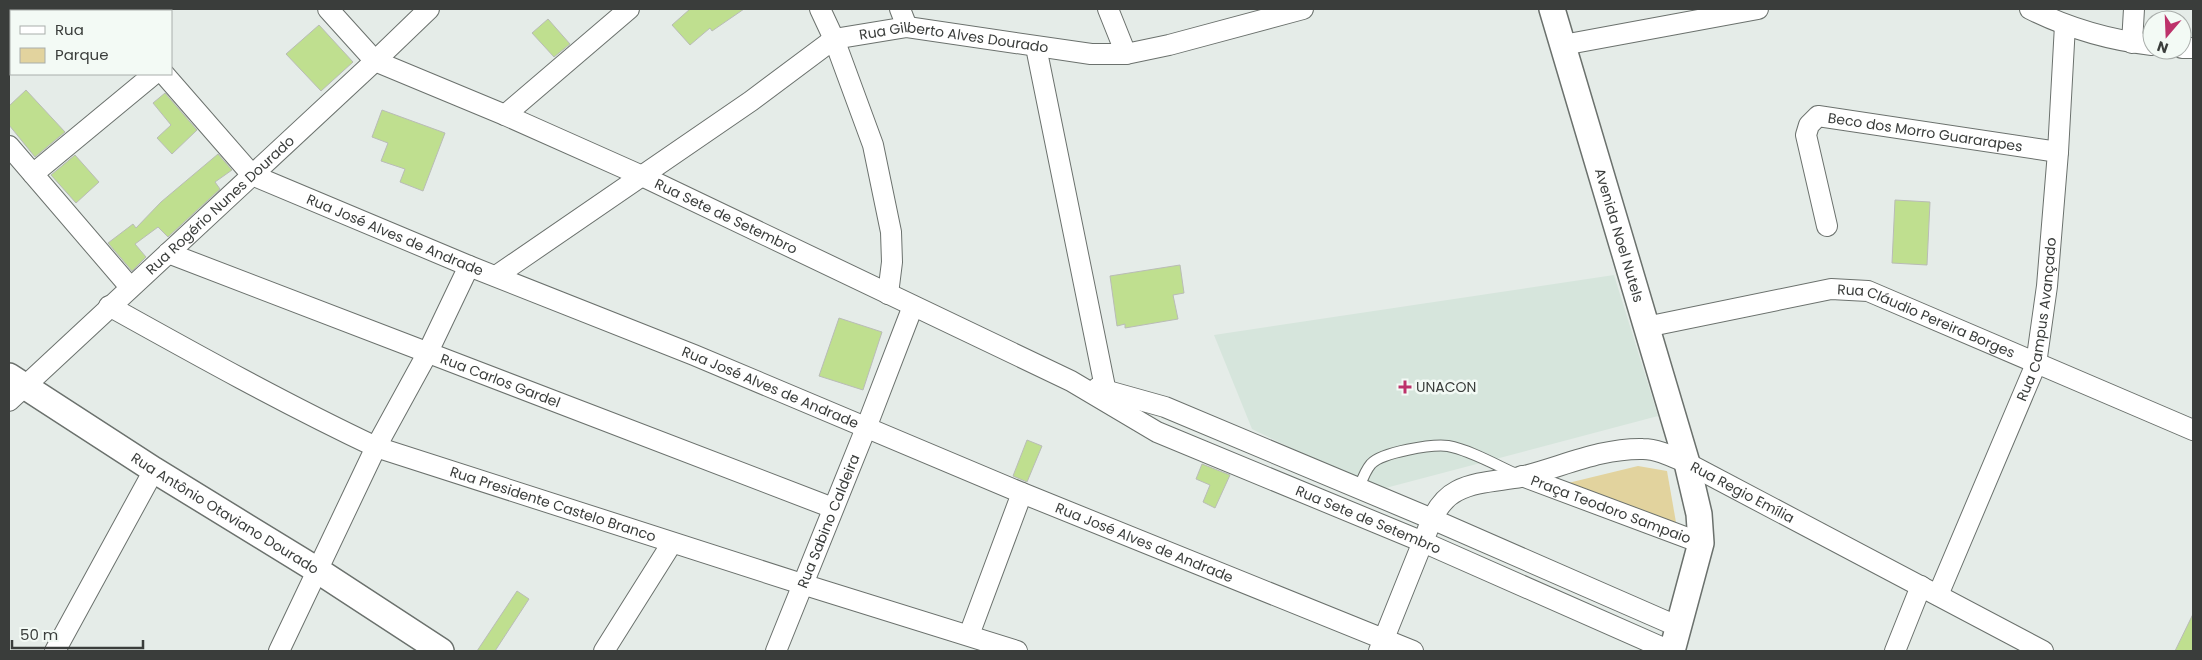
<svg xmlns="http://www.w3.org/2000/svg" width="2202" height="660" font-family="Poppins,sans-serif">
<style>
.built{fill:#d6e5dc}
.green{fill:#e2d39e}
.building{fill:#bfdf8f;stroke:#b9bcb6}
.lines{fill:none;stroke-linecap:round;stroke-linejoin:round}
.service-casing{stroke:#6b716d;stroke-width:12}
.minor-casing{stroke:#6b716d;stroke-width:22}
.tertiary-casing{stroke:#6b716d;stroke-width:28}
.service{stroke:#fff;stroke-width:10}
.minor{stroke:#fff;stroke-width:20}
.tertiary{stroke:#fff;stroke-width:25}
.poi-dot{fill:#bd326a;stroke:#f3faf5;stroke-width:2}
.labels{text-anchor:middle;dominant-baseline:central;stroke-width:5;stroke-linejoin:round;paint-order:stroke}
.street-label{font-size:14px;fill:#3a3d3b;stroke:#f3faf5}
.poi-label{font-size:14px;fill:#3a3d3b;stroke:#f3faf5;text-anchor:start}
</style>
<rect width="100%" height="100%" fill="#e5ece8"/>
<path class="built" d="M1614,275L1658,416L1378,490L1252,429L1214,335Z"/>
<path class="green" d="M1638,466L1667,471L1677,528L1564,484Z"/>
<path class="building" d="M690,9H744L712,31L710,28L690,45L672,25Z
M548,19L570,44L554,57L532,33Z
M319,25L353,62L321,91L286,54Z
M26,90L65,132L35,157L9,125V106Z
M165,93L197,130L172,154L157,138L171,125L153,103Z
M382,110L445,133L423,191L400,182L405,169L381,161L388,143L372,137Z
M218,154L232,170L215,182L220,189L168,237L158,227L135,244L146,257L132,271L108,243L133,224L136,228L161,202Z
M75,155L99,182L76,203L51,175Z
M1895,200L1930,202L1927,265L1892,263Z
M1180,265L1184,293L1173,295L1178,319L1125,328V324L1117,326L1110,276Z
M839,318L882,332L863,390L819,376Z
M1027,440L1042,446L1027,482L1013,476Z
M1202,464L1230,475L1215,508L1203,502L1210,485L1196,479Z
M517,591L529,599L495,651H477Z
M2193,614V651H2175Z"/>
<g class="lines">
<defs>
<path id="service" d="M1359,488C1362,480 1365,471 1371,464C1382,452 1432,444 1448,446C1470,450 1496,465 1516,474"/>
<g id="minor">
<path d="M112,9L114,11"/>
<path id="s1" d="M328,9L375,61L505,115L642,176L1071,381L1157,432L1423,542L1670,651"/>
<path d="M820,9L834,39L873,145L891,232L892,262L888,294"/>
<path d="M900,9L907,27"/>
<path d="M1108,9L1126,54"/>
<path d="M2030,9C2068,28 2109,40 2152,45"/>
<path d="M50,11L53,9"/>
<path d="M9,40L11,38"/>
<path d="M2132,43L2134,9"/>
<path d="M1563,45L1758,9"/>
<path d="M1036,47L1108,402"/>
<path d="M2182,48H2193"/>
<path id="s2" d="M164,74L252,175L469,266L694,355L1022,493L1413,651"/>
<path d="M505,115L629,9"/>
<path d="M9,146L130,287"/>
<path d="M33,174L154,74"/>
<path id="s3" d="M1827,226L1806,135L1809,125L1818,116L2058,152"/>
<path id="s4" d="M168,253L833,508"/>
<path id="s5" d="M496,276L751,101L834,39L907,27L1091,54H1126L1169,45L1303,9"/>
<path id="s6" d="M109,306C197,355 285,404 376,447L802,584L1017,651"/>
<path id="s7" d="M1646,327L1831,289L1868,291L2193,430"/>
<path d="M1097,388L1165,407L1432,519L1679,627"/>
<path id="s8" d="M9,401L375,61L429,9"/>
<path id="s9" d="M1522,476L1701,543"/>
<path id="s10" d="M1938,595L2036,364L2047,286L2058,152L2065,25"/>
<path d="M969,635L1022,493"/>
<path d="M55,651L154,470"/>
<path d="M279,651L376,447L427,354L469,266"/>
<path d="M604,651L672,543"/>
<path id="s11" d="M776,651L866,428L913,306"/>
<path id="s12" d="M1379,651L1432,519C1438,507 1445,497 1457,491C1476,481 1500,481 1521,477C1562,467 1600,448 1643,449C1658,449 1673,457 1687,463L2043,651"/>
<path d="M1895,651L1921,586"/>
</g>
<g id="tertiary">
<path id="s13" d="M1552,9L1687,463L1699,514L1701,543L1672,651"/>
<path id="s14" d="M9,376L154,470L317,570L441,651"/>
</g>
</defs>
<use href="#service" class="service-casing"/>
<use href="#minor" class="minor-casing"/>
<use href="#tertiary" class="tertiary-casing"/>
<use href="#service" class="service"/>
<use href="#minor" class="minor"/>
<use href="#tertiary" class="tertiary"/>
</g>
<path class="poi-dot" d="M1402.5 379.5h5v5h5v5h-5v5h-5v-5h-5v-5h5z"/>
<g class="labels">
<g class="street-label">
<text stroke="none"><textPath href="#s5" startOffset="534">Rua Gilberto Alves Dourado</textPath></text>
<text stroke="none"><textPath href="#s3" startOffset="225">Beco dos Morro Guararapes</textPath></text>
<text stroke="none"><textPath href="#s8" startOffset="288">Rua Rogério Nunes Dourado</textPath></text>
<text stroke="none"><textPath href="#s1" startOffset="454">Rua Sete de Setembro</textPath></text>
<text stroke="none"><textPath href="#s2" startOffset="289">Rua José Alves de Andrade</textPath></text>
<text stroke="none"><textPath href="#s13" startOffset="236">Avenida Noel Nutels</textPath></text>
<text stroke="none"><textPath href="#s10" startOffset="295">Rua Campus Avançado</textPath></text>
<text stroke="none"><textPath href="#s7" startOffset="290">Rua Cláudio Pereira Borges</textPath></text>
<text stroke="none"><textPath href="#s4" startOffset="356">Rua Carlos Gardel</textPath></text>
<text stroke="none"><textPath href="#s2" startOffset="694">Rua José Alves de Andrade</textPath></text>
<text stroke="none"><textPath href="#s12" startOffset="481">Rua Regio Emília</textPath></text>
<text stroke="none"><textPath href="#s6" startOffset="488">Rua Presidente Castelo Branco</textPath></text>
<text stroke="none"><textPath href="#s9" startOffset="95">Praça Teodoro Sampaio</textPath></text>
<text stroke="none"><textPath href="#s14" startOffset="256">Rua Antônio Otaviano Dourado</textPath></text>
<text stroke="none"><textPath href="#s1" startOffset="1165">Rua Sete de Setembro</textPath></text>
<text stroke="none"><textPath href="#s11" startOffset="140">Rua Sabino Caldeira</textPath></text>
<text stroke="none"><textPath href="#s2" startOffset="1099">Rua José Alves de Andrade</textPath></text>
</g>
<g class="poi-label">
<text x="1416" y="387">UNACON</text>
</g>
</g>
<rect width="2202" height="660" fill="none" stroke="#3a3d3b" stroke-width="20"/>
<rect x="10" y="10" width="162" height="65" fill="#f3faf5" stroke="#a9aeab"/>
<rect x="20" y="26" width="25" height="8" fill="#ffffff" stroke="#a9aeab"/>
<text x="55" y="35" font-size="15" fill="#3a3d3b">Rua</text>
<rect x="20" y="48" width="25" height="15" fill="#e2d39e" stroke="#a9aeab"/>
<text x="55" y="60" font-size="15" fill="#3a3d3b">Parque</text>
<g transform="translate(2167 35) rotate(199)"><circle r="24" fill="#f3faf5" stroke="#a9aeab"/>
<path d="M0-4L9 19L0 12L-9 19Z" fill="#bd326a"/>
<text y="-8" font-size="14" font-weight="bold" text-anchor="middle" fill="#3a3d3b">N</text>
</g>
<path d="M12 640v8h131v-8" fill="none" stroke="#3a3d3b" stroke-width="2.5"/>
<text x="20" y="640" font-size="15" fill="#3a3d3b" stroke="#f3faf5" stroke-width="4" paint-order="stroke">50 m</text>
</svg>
